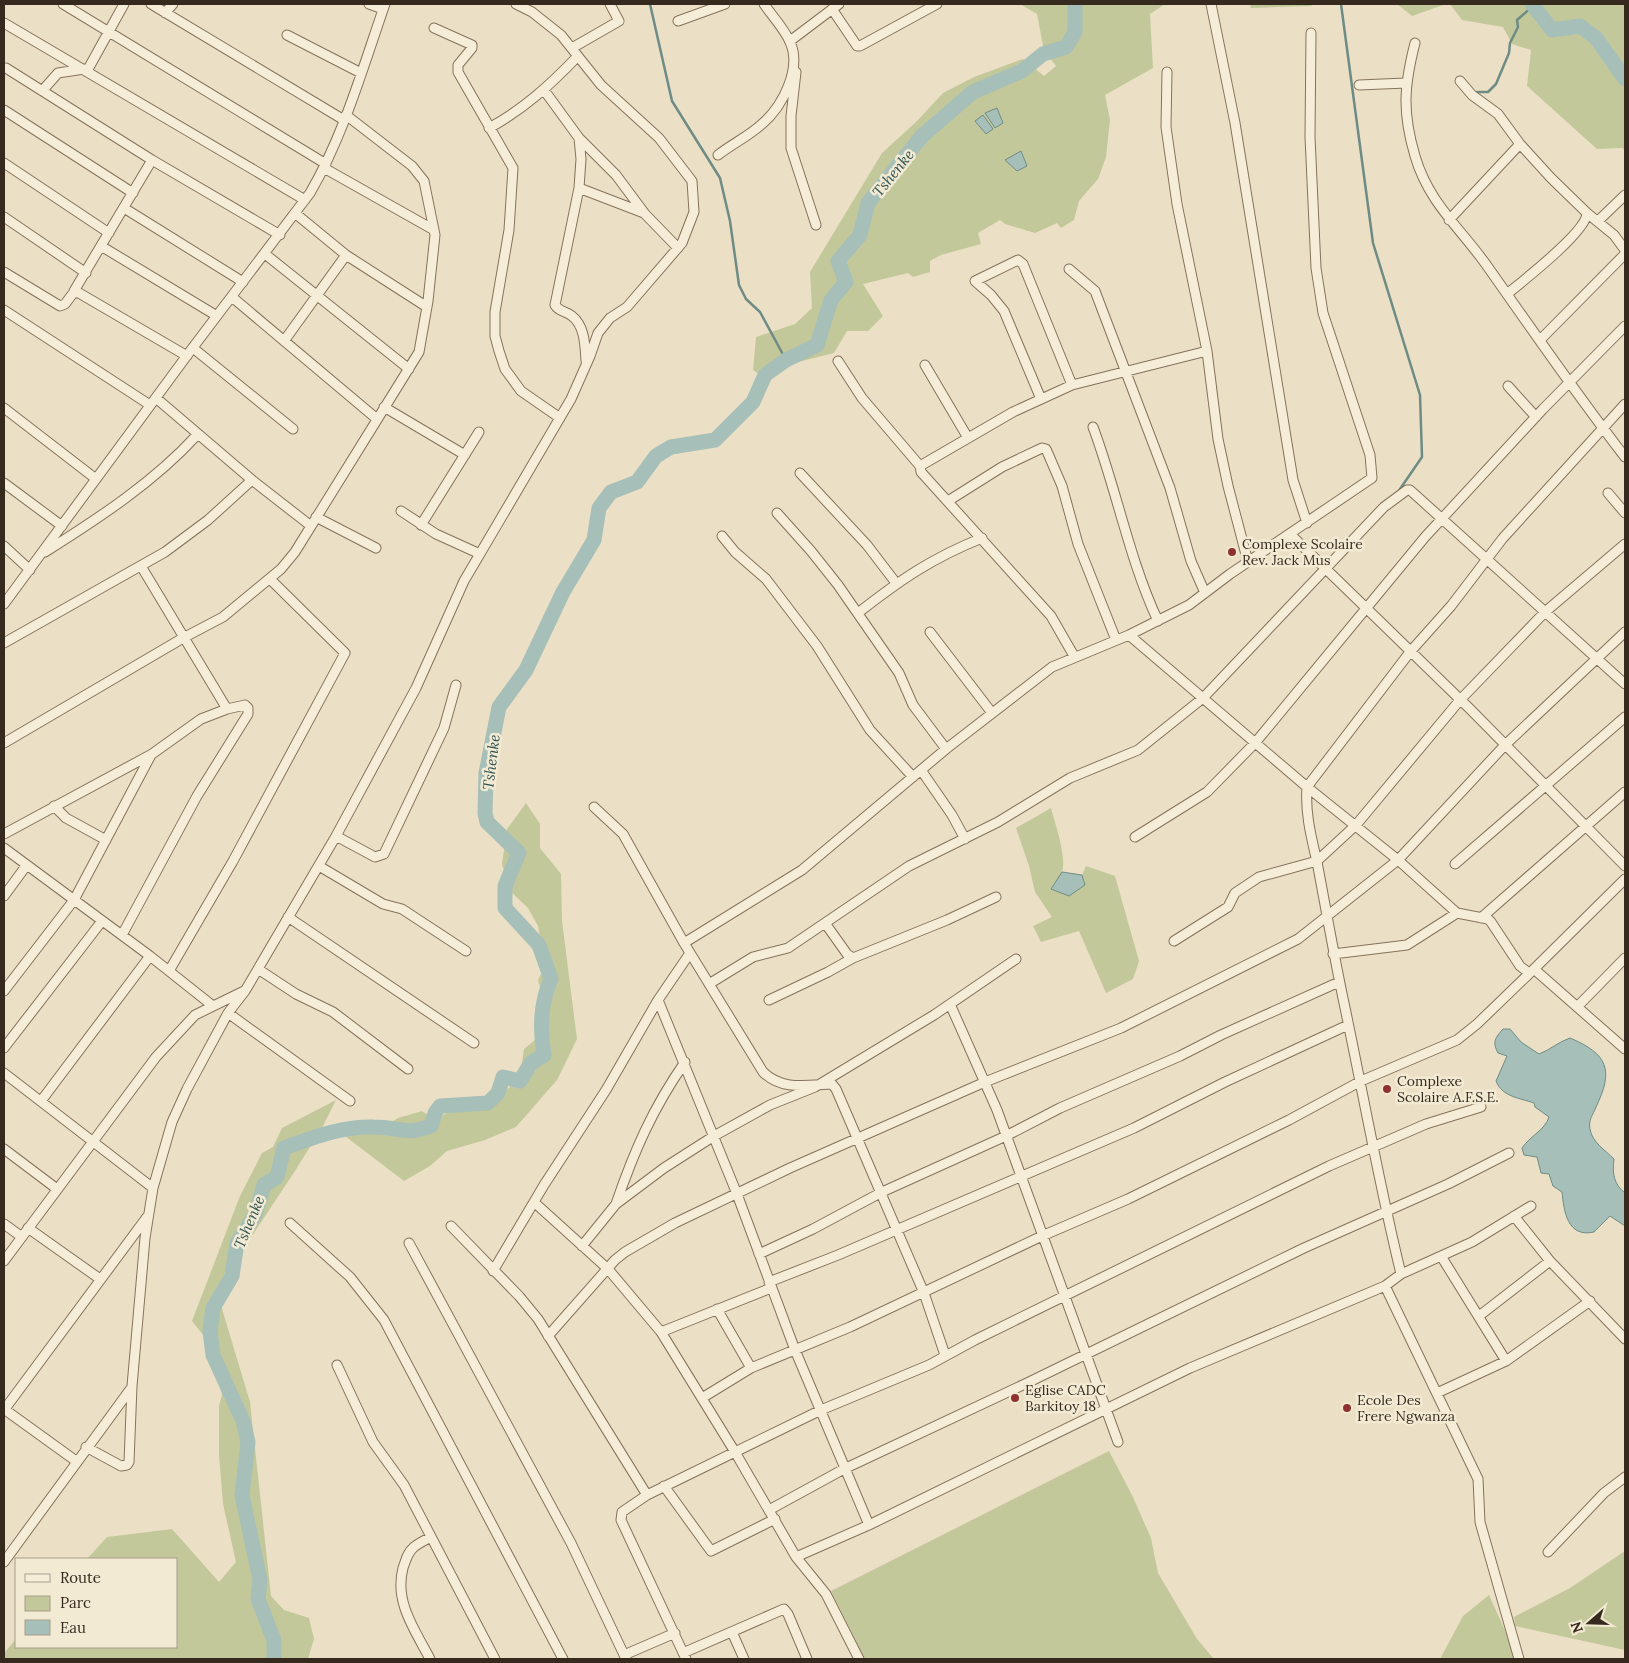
<svg xmlns="http://www.w3.org/2000/svg" width="1629" height="1663" font-family="Lora,serif">
<style>
.green{fill:#c3c89a}
.water{fill:#a6bfb8;stroke:#6e8c85}
.lines{fill:none;stroke-linecap:round;stroke-linejoin:round}
.stream{stroke:#6e8c85;stroke-width:2.5}
.river{stroke:#a6bfb8;stroke-width:15}
.street-casing{stroke:#85725c;stroke-width:11}
.street{stroke:#f6edd8;stroke-width:9}
.poi-dot{fill:#8f3131;stroke:#f3ead4;stroke-width:2}
.labels{text-anchor:middle;dominant-baseline:central;stroke-width:5;stroke-linejoin:round;paint-order:stroke}
.poi-label{font-size:14px;fill:#362a1f;stroke:#f3ead4;text-anchor:start}
.water-label{font-size:15px;font-style:italic;fill:#305552;stroke:#f3ead4}
</style>
<rect width="100%" height="100%" fill="#ebe0c5"/>
<path class="green" d="M1020,4H1165L1150,14L1153,68L1105,95L1110,120L1106,157L1098,179L1079,201L1074,220L1061,228L1057,223L1035,233L1005,224L1000,220L978,233L981,244L941,255L930,261V272L913,277L908,273L863,284L883,316L868,331H847L834,353L794,363L768,381L753,370L756,337L795,324L812,308L810,272L882,153L917,121L943,93L974,77L1023,59L1044,76L1056,66L1044,51L1037,14Z
M1250,4H1314L1311,6L1251,8Z
M1397,4H1446L1412,16Z
M1450,4H1625V150L1622,148L1597,149L1527,86L1531,50L1512,44L1503,27L1462,20Z
M526,803L540,824V848L561,874L562,921L577,1039L557,1080L516,1127L485,1140L447,1151L430,1166L404,1181L341,1133L350,1124L376,1132L398,1118L422,1111L435,1120L460,1105L479,1108L510,1087L521,1069L524,1049L540,1036L544,1001L538,980L545,966L538,926L528,908L509,890L502,864L507,829Z
M1051,808C1055,823 1067,857 1062,872C1059,877 1054,884 1051,889L1085,886L1082,875L1086,866L1115,876L1139,961L1133,979L1106,993L1079,931L1041,942L1033,926L1052,917L1035,892L1029,866L1016,828Z
M336,1100L323,1126L295,1171L228,1272L220,1302L250,1402L271,1596L284,1610L309,1618L314,1639L308,1659H4V1653L16,1639V1647H176V1559H87L107,1537L172,1529L219,1582L236,1562L223,1504L219,1455V1406L222,1395L220,1383L207,1340L192,1321L240,1196L262,1153L273,1147L282,1128Z
M1109,1451L1132,1495L1151,1538L1158,1573L1197,1639L1214,1659H865L831,1591Z
M1625,1551V1650L1515,1626L1514,1617L1570,1588Z
M1489,1595L1518,1659H1440L1463,1616Z"/>
<path class="water" d="M997,108L1003,123L995,128L985,113Z
M983,115L993,129L986,134L975,121Z
M1021,151L1027,166L1017,171L1005,160Z
M1062,872L1082,875L1085,885L1069,896L1051,889Z
M1503,1029H1510L1521,1042L1539,1054C1550,1050 1558,1042 1570,1038C1608,1054 1614,1070 1596,1107C1593,1115 1588,1120 1590,1129C1592,1142 1605,1150 1614,1159C1612,1174 1614,1184 1625,1193V1226L1610,1216L1594,1232C1567,1238 1564,1211 1562,1192L1553,1186L1549,1174L1541,1173L1537,1157L1524,1155L1522,1148C1530,1136 1545,1130 1549,1117L1535,1107L1534,1103C1520,1098 1502,1097 1496,1081L1507,1056L1498,1053C1492,1042 1495,1038 1503,1029Z"/>
<g class="lines">
<path class="stream" d="M650,4L672,101L720,178L730,221L739,285L746,299L760,312L786,360
M1341,4L1373,243L1420,395L1422,457L1398,492
M1477,92H1488L1496,84L1509,53L1510,43L1518,27L1517,20L1533,6"/>
<path class="river" d="M1532,4L1552,30L1580,26L1596,38L1625,79
M274,1659V1640L258,1599L260,1580L242,1495L248,1442L243,1421L213,1355L210,1331L213,1308L232,1276L237,1243L255,1215L264,1185L277,1177L284,1148C314,1137 342,1126 374,1127C400,1127 404,1136 431,1126L435,1113L440,1106L488,1103L498,1093L503,1077L520,1081L531,1063L544,1055C540,1028 540,1004 551,979L539,945L505,908V886L519,853L487,822L485,813L486,773L499,707L526,670L563,592L594,540L599,508L611,492L637,482L656,456L671,447L715,440L753,402L765,375L786,360L817,345L831,300L846,282L838,261L860,235L868,203L922,136L973,92L1022,71L1043,54L1066,47L1075,32V4"/>
<defs>
<path id="street" d="M63,4L326,164
M151,4L344,120
M369,4L383,9
M1211,4L1235,123L1293,480L1307,523
M832,9L857,46H860L937,4
M165,13L173,4
M678,21L725,4
M4,23L305,200
M434,28L472,45V48L458,65V72L513,168L509,230L495,312V336L499,351L505,369L521,391L560,418
M287,35L361,73
M790,41L839,4
M1415,43C1404,86 1402,112 1415,156C1428,201 1458,226 1485,263C1531,328 1576,394 1625,457
M572,48L619,21L610,4
M6,68L152,160L280,235
M87,71L124,4
M796,72L791,116V148L816,225
M1167,72L1166,127L1177,204L1207,351L1218,439L1228,486L1248,562
M1460,81L1472,95L1498,114L1520,144L1551,178L1587,213L1614,235L1625,250
M1359,85L1406,83
M544,90L579,138L616,175L645,214L678,248
M42,91L58,73L84,69
M4,110L133,193
M489,128C524,109 550,85 578,56
M579,138L581,159L579,188L555,305C559,312 566,311 572,316C585,326 585,346 586,361
M718,155C732,144 749,136 762,124C783,106 802,68 790,42C784,28 772,16 764,4
M4,163L109,233
M324,168L434,230
M579,188L644,213
M124,208L243,282
M296,214L346,255L427,307
M4,217L86,273
M1449,220L1520,144
M1598,221L1625,195
M101,246L217,316
M265,254L409,369
M1069,269L1095,291L1170,488L1191,561L1205,593
M4,272L60,306L65,304L74,292L79,293L187,356
M74,291L152,160
M1507,294C1523,281 1587,231 1587,213
M232,297L377,419
M4,310L150,405
M1540,340L1625,254
M284,341L346,255
M193,348L293,429
M838,361L862,398L920,466L921,472L1051,616L1074,656
M925,365L968,438
M1508,386L1536,417
M156,398L252,480L311,526
M1041,399L1004,311L991,295L975,281L1018,260L1023,264L1072,385
M384,407L465,455
M4,408L96,479
M1093,427C1117,491 1129,559 1158,621
M920,466L1013,412L1072,385L1207,351
M800,473L867,545L896,583
M4,483L62,526
M1608,493L1625,513
M948,501L1002,467L1042,448L1046,449L1062,486L1078,544L1116,640
M401,511L436,534L480,554
M777,513L811,551L838,585L899,673L913,705L946,749
M316,517L376,548
M421,525L479,432
M1290,534L1470,709L1625,866
M722,536L735,552L766,579L817,646L870,730L913,777
M4,546L30,570
M45,552C99,518 154,482 197,435
M141,566L227,709
M4,604L191,350L310,193C344,135 363,67 385,4
M858,613C900,580 932,558 982,538
M930,632L992,713
M1129,635L1307,787L1398,860L1457,913L1488,919L1491,922L1520,966L1529,973
M4,643L165,552L208,520L252,480
M4,743L183,638L223,617L281,569L295,552L419,352L428,301L435,235L424,181L412,166L346,115
M921,770L952,815L965,839
M54,806L66,818L106,840
M594,807L623,834L684,943L763,1072C782,1091 807,1085 832,1084L836,1089L924,1293L945,1355
M4,834L152,754L201,719L227,709L245,705L248,708V714L197,796L122,935
M336,836L375,857L384,854L444,728L456,685
M1135,837L1207,792L1255,743L1425,537L1543,409L1625,326
M4,848L150,956L213,1006
M1455,864L1625,717
M319,866L383,904L402,909L466,951
M1625,879L1534,969L1625,1049
M4,896L26,866
M288,917L474,1043
M1481,918L1625,792
M825,923L847,954L853,958L947,920L996,897
M1174,941L1228,907L1235,893L1259,877L1317,861L1356,825L1460,700L1545,612L1625,544
M684,943L802,870L946,749L1052,667L1129,635L1189,605L1230,574L1372,478L1370,455L1323,313L1316,268L1310,137L1311,33
M1333,954L1407,945L1457,913
M258,969L296,994L333,1012L408,1069
M169,971L233,861L345,653L270,579
M709,984L753,957L788,948L909,866L998,822L1070,778L1138,750L1203,698L1384,507L1407,490H1410L1625,684
M4,991L74,900L151,755
M658,1000L737,1194L795,1350L869,1525
M769,1000L828,972L853,958
M950,1004L997,1110L1118,1442
M1577,1007L1625,958
M228,1013L350,1101
M4,1048L102,921
M4,1073L153,1188
M41,1101L150,956
M4,1149L57,1189
M535,1203L608,1269L661,1332L735,1452L796,1557L826,1594L859,1659
M616,1204C634,1151 653,1108 685,1062
M1514,1216L1550,1261L1625,1339
M290,1223L350,1277L384,1320L563,1659
M4,1224L22,1237
M451,1226L519,1296L538,1319L647,1495L622,1512L621,1520L686,1659
M28,1228L100,1279
M409,1243L571,1543L626,1659
M582,1246L616,1204L664,1168L714,1136L770,1105L815,1087L934,1015L1016,959
M759,1254L813,1229L882,1192L1006,1136L1060,1108L1180,1056L1221,1035L1339,982
M1441,1256L1506,1361
M4,1261L156,1057L195,1015L244,991
M493,1271L544,1185L606,1090L658,1000L690,953
M1401,1274C1379,1184 1363,1093 1344,1003C1334,956 1326,909 1317,862C1311,836 1305,813 1307,787L1410,652L1451,606L1503,538L1625,404
M769,1282L838,1255L1134,1128L1225,1082L1348,1025
M1385,1286L1478,1479L1480,1522L1519,1659
M717,1309L751,1368
M1479,1316L1550,1261
M661,1332L771,1288
M548,1336L615,1260L625,1252L675,1223L790,1168L985,1082L1121,1028L1298,939L1398,860L1505,745L1625,632
M337,1365L373,1442L404,1485L495,1659
M1437,1393L1506,1361L1590,1301
M702,1398L751,1368L850,1327L1042,1236L1128,1199L1289,1120L1361,1081L1457,1040L1477,1024L1534,969
M4,1409L76,1461
M4,1410L147,1217
M86,1447L121,1466L127,1465L129,1462L132,1386L145,1238L153,1188L172,1122L187,1089L228,1013L245,991L336,836L416,688L464,581L571,399L590,356L598,333L610,318L627,307L682,243L694,212L692,181L659,138L601,85L561,35L532,12L516,4
M664,1486L711,1551L775,1519
M647,1495L821,1410L929,1365L975,1340L1329,1166L1426,1124L1481,1107
M769,1510L844,1469L1027,1383L1304,1248L1448,1184L1509,1153
M1548,1552L1604,1493L1625,1477
M796,1557L869,1525L1190,1368L1385,1286L1401,1274L1472,1242L1531,1206
M4,1562L132,1387
M732,1632L744,1659
M683,1653L784,1609L788,1614L807,1659
M624,1655L675,1633
M430,1659C415,1630 394,1602 403,1568C406,1560 407,1553 414,1547C419,1543 425,1540 431,1537"/>
</defs>
<use href="#street" class="street-casing"/>
<use href="#street" class="street"/>
</g>
<g class="poi-dot">
<circle cx="1232" cy="552" r="5"/>
<circle cx="1387" cy="1089" r="5"/>
<circle cx="1015" cy="1398" r="5"/>
<circle cx="1347" cy="1408" r="5"/>
</g>
<g class="labels">
<g class="poi-label">
<text x="1242" y="544">Complexe Scolaire<tspan x="1242" dy="16">Rev. Jack Mus</tspan></text>
<text x="1397" y="1081">Complexe<tspan x="1397" dy="16">Scolaire A.F.S.E.</tspan></text>
<text x="1025" y="1390">Eglise CADC<tspan x="1025" dy="16">Barkitoy 18</tspan></text>
<text x="1357" y="1400">Ecole Des<tspan x="1357" dy="16">Frere Ngwanza</tspan></text>
</g>
<g class="water-label">
<text transform="translate(893 173) rotate(-51)">Tshenke</text>
<text transform="translate(491 762) rotate(-83)">Tshenke</text>
<text transform="translate(249 1222) rotate(-67)">Tshenke</text>
</g>
</g>
<rect width="1629" height="1663" fill="none" stroke="#362a1f" stroke-width="10"/>
<rect x="15" y="1558" width="162" height="90" fill="#f3ead4" stroke="#a79d8c"/>
<rect x="25" y="1574" width="25" height="8" fill="#f6edd8" stroke="#a79d8c"/>
<text x="60" y="1583" font-size="15" fill="#362a1f">Route</text>
<rect x="25" y="1596" width="25" height="15" fill="#c3c89a" stroke="#a79d8c"/>
<text x="60" y="1608" font-size="15" fill="#362a1f">Parc</text>
<rect x="25" y="1620" width="25" height="15" fill="#a6bfb8" stroke="#a79d8c"/>
<text x="60" y="1633" font-size="15" fill="#362a1f">Eau</text>
<g transform="translate(1589 1623) rotate(250)" stroke="#f3ead4" stroke-width="4" paint-order="stroke">
<path d="M0-4L9 19L0 12L-9 19Z" fill="#362a1f"/>
<text y="-8" font-size="14" font-weight="bold" text-anchor="middle" fill="#362a1f">N</text>
</g>
</svg>
